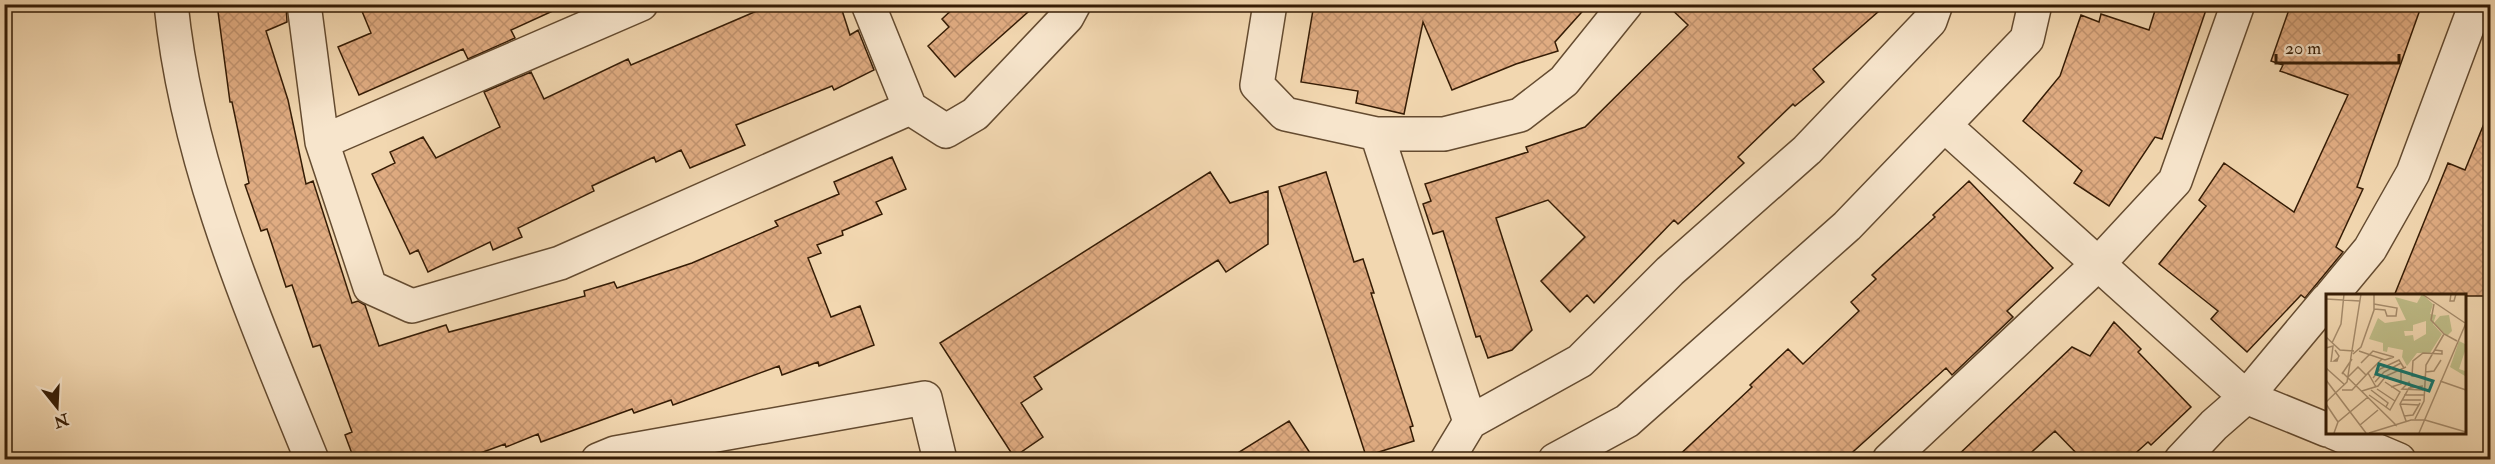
<svg xmlns="http://www.w3.org/2000/svg" width="2495" height="464" font-family="'IM FELL Double Pica',serif">
<style>
.building{fill:url(#building-cross-hatch);stroke:#351c05;stroke-width:1.5}
.lines{fill:none;stroke-linecap:round;stroke-linejoin:round}
.minor-casing{stroke:#644b30;stroke-width:36}
.minor{stroke:#f7e5cc;stroke-width:33}
.inset-road{fill:none;stroke:#a68c6c;stroke-width:1.5}
.view{fill:#0f766e;fill-opacity:0.15;stroke:#0f766e;stroke-width:3}
.inset-edge{fill:none;stroke:#351c05;stroke-width:3}
</style>
<defs>
<pattern id="building-cross-hatch" width="8" height="8" patternUnits="userSpaceOnUse" patternTransform="scale(1.5)"><rect width="8" height="8" fill="#e0ac82"/><path d="M0 0l8 8M0 8l8-8" fill="none" stroke="#c1936f"/></pattern>
</defs>
<rect width="100%" height="100%" fill="#f2d7b0"/>
<filter id="stains"><feTurbulence type="fractalNoise" baseFrequency=".00333" numOctaves="4"/><feColorMatrix values="0 0 0 0 .2 0 0 0 0 .09 0 0 0 0 .02 0 0 0 .5 -.17"/></filter>
<radialGradient id="worn" r=".72"><stop offset=".6" stop-color="#630" stop-opacity="0"/><stop offset="1" stop-color="#630" stop-opacity=".3"/></radialGradient>
<path class="building" d="M217,4H286L287,22L266,31L288,100L306,184L313,181L352,303L358,301L365,305L379,346L446,325L449,332L585,296L584,291L614,282L617,288L692,263L778,226L775,221L839,194L834,182L892,157L906,189L876,202L882,214L842,231L843,235L817,245L821,253L808,258L831,317L860,306L874,345L819,366L818,362L782,375L779,366L673,405L671,400L634,413L632,409L541,442L538,434L506,447L505,444L464,459H354L345,435L352,432L320,345L313,347L292,285L286,287L267,229L261,231L245,185L249,183L232,102H230Z
M359,4H568L511,30L515,38L468,59L463,49L359,95L338,47L371,33Z
M773,4H840L850,35L858,30L874,70L834,90L832,86L736,125L745,145L690,168L681,150L656,162L654,157L592,186L594,191L518,228L522,237L493,250L490,242L428,272L418,250L410,254L372,174L395,163L390,152L423,137L436,158L500,127L484,92L531,72L544,99L628,59L631,65Z
M958,4H1037L955,77L928,46L949,27L942,19Z
M1314,4H1589L1555,42L1558,51L1516,64L1452,90L1423,22L1404,114L1356,103L1358,91L1301,82Z
M1666,4H1887L1813,69L1824,82L1795,106L1793,104L1738,157L1744,163L1678,224L1674,220L1594,303L1587,295L1570,312L1541,281L1585,237L1548,200L1496,218L1532,330L1512,350L1488,358L1480,336L1476,337L1443,231L1433,234L1423,204L1431,201L1425,184L1528,152L1526,147L1585,127L1688,25Z
M2157,4H2208L2162,139L2155,137L2109,206L2074,183L2082,171L2023,121L2060,76L2081,15L2099,22L2101,14L2149,30Z
M2291,4H2422L2357,187L2363,189L2336,247L2343,252L2305,298L2301,295L2247,352L2211,319L2218,311L2159,264L2206,206L2199,200L2224,163L2294,212L2348,95L2280,71L2283,65L2271,61Z
M2490,109V296H2394L2448,163L2465,170Z
M1210,172L1230,203L1268,191V244L1226,272L1218,260L1034,377L1042,389L1021,403L1043,437L1014,457L940,343Z
M1326,172L1354,262L1363,259L1374,293H1371L1413,426L1410,427L1414,441L1366,456L1279,187Z
M1969,181L2053,268L2007,311L2013,317L1952,375L1946,368L1845,459H1675L1752,387L1750,385L1788,349L1803,364L1859,311L1851,302L1876,279L1872,275L1935,217L1933,215Z
M2114,322L2141,349L2138,352L2191,407L2151,445L2148,442L2129,459H2082L2055,431L2024,459H1954L2072,347L2090,356Z
M1289,421L1314,459H1228Z"/>
<g class="lines">
<defs>
<path id="minor" d="M171,4C187,164 252,312 312,460
M304,4L322,142L370,287L412,306L560,263L910,108
M868,4L910,108L946,131L975,114L1067,17L1074,4
M1270,4L1257,85L1285,114L1377,134L1470,422
M1944,125L2246,397L2327,430
M1377,134H1444L1520,115L1564,81L1626,4
M322,142L641,4
M2331,296L2370,249L2413,173L2476,4
M2333,432L2399,460
M598,460L615,453L925,398L940,460
M1447,460L1470,422L1580,361L1670,271L1807,150L1930,21L1936,4
M1555,460L1627,421L1847,226L2027,39L2035,4
M1889,460L2098,264L2175,181L2238,4
M2181,460L2214,425L2246,397L2327,300"/>
</defs>
<use href="#minor" class="minor-casing"/>
<use href="#minor" class="minor"/>
</g>
<g transform="translate(2326 294)">
<rect width="140" height="140" fill="#f2d7b0"/>
<path d="M96,0L107,10L104,20L110,21L107,30L116,40L104,59H91L81,72L76,63L77,56L62,53L61,58L57,57V49L43,45L52,24L59,29L80,26L69,3L91,9ZM100,27V40L88,47L87,41L79,42L78,37H87V31ZM133,47L139,50V57L133,75L139,77V82L124,73Z" fill="#bfbd88" fill-rule="evenodd"/>
<path d="M123,21L126,37L121,42L108,29L114,22Z" fill="#bfbd88"/>
<path class="inset-road" d="M96,0L139,29M125,0L124,7H128L130,0M0,5L34,7M108,10L105,26L118,40L131,47M48,15L59,16L61,22H70L71,14L48,10M0,43L14,56L28,57M6,49L15,30L18,0M0,54L7,52L5,68M9,56L13,62L12,64L11,67H8L12,64M33,57L59,66L68,63M27,60L35,53L48,16V0M35,69L47,57L68,63M0,74L19,91M16,78L71,132M99,78L108,77L115,66M16,80L26,65M22,83L32,73L40,81M100,83L86,82L87,67L97,59L116,60V57L109,56M47,84L54,75L73,66L78,74M0,86L40,139M114,87L140,96M49,88L58,78L75,69M50,93L42,79L56,65M65,93L75,90V78M85,93L83,88L76,95L97,96M51,95L69,107M16,96H26L42,79M45,96L62,109L60,113L64,116L74,98L59,88M36,97L52,92L60,82L80,73M43,101L60,113M78,101H98M76,106H95M0,108L21,88L35,0M0,110L12,128M74,110L93,111M78,122L87,121L94,109M89,125L98,107L100,71L118,40M99,126L140,138M80,127L74,110L83,94L97,92M34,131L52,116M8,139L12,128L42,103M43,139L85,126H99M93,139L140,29"/>
<path class="view" d="M53,70L107,87L103,97L50,80Z"/>
<rect width="140" height="140" class="inset-edge"/>
</g>
<rect width="2495" height="464" fill="none" stroke="#f2d7b0" stroke-width="24"/>
<rect x="6" y="6" width="2483" height="452" fill="none" stroke="#351c05" stroke-width="3"/>
<rect x="12" y="12" width="2471" height="440" fill="none" stroke="#351c05" stroke-width="1.5"/>
<g transform="translate(57 407) rotate(162)" stroke="#f7e5cc" stroke-width="4.5" paint-order="stroke">
<path d="M0-4.5L10 22L0 15L-10 22Z" fill="#351c05"/>
<text y="-9" font-size="16" font-weight="bold" text-anchor="middle" fill="#351c05">N</text>
</g>
<path d="M2276 54v9h123v-9" fill="none" stroke="#351c05" stroke-width="3"/>
<text x="2285" y="54" font-size="18" fill="#351c05" stroke="#f7e5cc" stroke-width="4.5" paint-order="stroke">20 m</text>
<rect width="100%" height="100%" filter="url(#stains)"/>
<rect width="100%" height="100%" fill="url(#worn)"/>
</svg>
